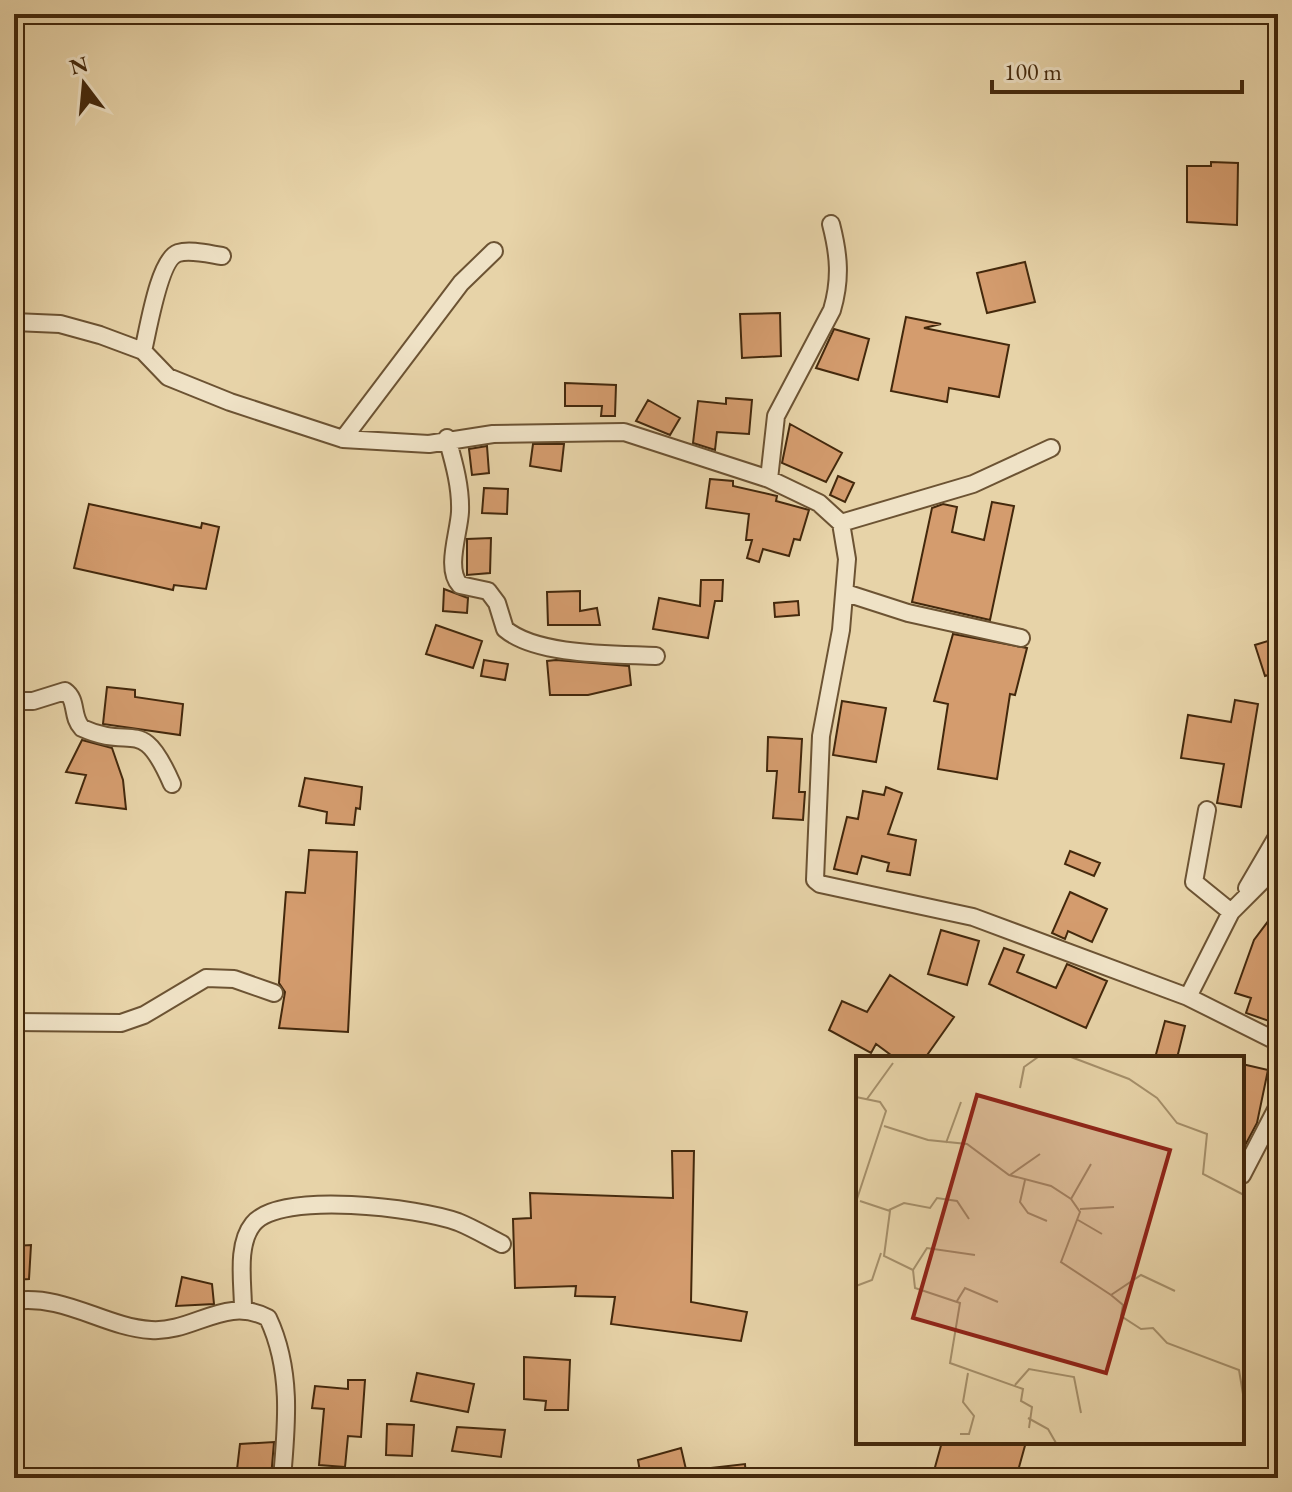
<svg xmlns="http://www.w3.org/2000/svg" width="1292" height="1492" font-family="'EB Garamond',serif">
<style>
.building{fill:#d49c6e;stroke:#43280c;stroke-width:2}
.lines{fill:none;stroke-linecap:round;stroke-linejoin:round}
.street-casing{stroke:#6c5333;stroke-width:20}
.street{stroke:#efe2c6;stroke-width:16}
.inset-road{fill:none;stroke:#a58f6a;stroke-width:2}
.view{fill:#8f2418;fill-opacity:0.15;stroke:#8f2418;stroke-width:4}
.inset-edge{fill:none;stroke:#43280c;stroke-width:4}
</style>
<rect width="100%" height="100%" fill="#e7d3a8"/>
<filter id="stains"><feTurbulence type="fractalNoise" baseFrequency=".0025" numOctaves="4"/><feColorMatrix values="0 0 0 0 .2 0 0 0 0 .09 0 0 0 0 .02 0 0 0 .5 -.17"/></filter>
<radialGradient id="worn" r=".72"><stop offset=".6" stop-color="#630" stop-opacity="0"/><stop offset="1" stop-color="#630" stop-opacity=".3"/></radialGradient>
<path class="building" d="M1211,162L1238,163L1237,225L1187,222V166H1211Z
M1025,262L1035,302L987,313L977,273Z
M780,313L781,356L742,358L740,314Z
M906,317L941,324L924,328L1009,345L999,397L949,388L947,402L891,391Z
M834,329L869,339L858,380L816,368Z
M565,383L616,385L615,416H601L602,406H565Z
M726,398L752,400L749,434L717,432L715,450L693,443L698,401L726,404Z
M648,400L680,418L670,435L636,421Z
M790,424L842,453L826,482L782,463Z
M533,444H564L561,471L530,466Z
M487,446L489,473L472,475L469,449Z
M838,476L854,483L845,502L830,495Z
M710,479L733,481V486L777,496L776,501L809,510L800,540L794,539L789,556L763,549L759,562L747,558L752,540H746L749,514L706,508Z
M484,488L508,489L507,514L482,513Z
M992,502L1014,506L990,620L912,602L932,508L943,504L957,507L952,532L984,540Z
M89,504L201,528L202,523L219,527L206,589L174,585L173,590L74,568Z
M491,538L490,573L467,575V539Z
M701,580H723L722,601H715L708,638L653,629L659,598L700,606Z
M444,589L468,598L467,613L443,611Z
M580,591V611L597,608L600,625H548L547,592Z
M798,601L799,615L775,617L774,603Z
M436,625L482,641L473,668L426,654Z
M953,634L1027,648L1015,695L1010,694L997,779L938,769L948,704L934,701Z
M1278,638V672L1265,676L1255,645Z
M484,660L508,664L505,680L481,676Z
M556,660L629,666L631,685L588,695H550L547,661Z
M107,687L135,690V697L183,704L180,735L103,724Z
M1235,700L1258,704L1241,807L1217,803L1224,764L1181,758L1188,715L1231,722Z
M842,701L886,708L876,762L833,755Z
M768,737L802,739L799,792H805L803,820L773,818L777,771H767Z
M82,740L112,748L123,780L126,809L76,803L86,775L66,772Z
M305,778L362,787L360,809L356,808L354,825L326,823L327,812L299,806Z
M886,787L902,793L888,834L916,840L910,875L887,871L889,863L862,856L857,874L834,869L847,817L858,819L863,791L884,795Z
M309,850L357,852L348,1032L279,1028L285,992L279,983L286,892L305,893Z
M1070,851L1100,863L1094,876L1065,864Z
M1070,892L1107,909L1092,942L1068,931L1065,939L1052,933Z
M1278,908V1024L1246,1013L1251,998L1235,993L1254,940Z
M941,930L979,941L967,985L928,974Z
M1004,948L1024,955L1017,972L1056,988L1067,964L1107,981L1086,1028L989,984Z
M890,975L954,1017L925,1058H895L876,1044L871,1053L829,1030L842,1001L867,1012Z
M1165,1021L1185,1026L1177,1058H1155Z
M1242,1064L1268,1070L1257,1123L1242,1151Z
M672,1151H694L691,1302L747,1312L741,1341L611,1324L615,1297L575,1296L576,1286L515,1288L513,1219L531,1218L530,1193L673,1198Z
M31,1245L29,1279L14,1280V1246Z
M182,1277L212,1284L214,1304L176,1306Z
M524,1357L570,1360L568,1410H545L546,1401L524,1399Z
M417,1373L474,1384L468,1412L411,1401Z
M348,1380H365L361,1437L348,1436L345,1467L319,1465L324,1409L312,1408L315,1386L348,1389Z
M387,1424L414,1425L412,1456L386,1455Z
M457,1427L505,1430L501,1457L452,1451Z
M274,1442L271,1478H236L240,1444Z
M942,1442H1026L1016,1478H932Z
M681,1448L688,1478H641L638,1460Z
M745,1464L746,1478H703V1469Z"/>
<g class="lines">
<defs>
<path id="street" d="M14,322L60,324L100,335L143,351L168,377L230,402L343,439L429,444L493,434L624,432L769,479L819,503L841,523L847,559L841,630L821,736L815,880L820,884L973,917L1188,997L1278,1042
M143,351C148,331 159,259 178,253C190,249 209,254 222,256
M447,438C454,463 461,487 460,512C459,533 445,569 460,585L488,591L497,603L505,629C537,656 615,654 656,656
M343,439L461,283L494,251
M769,479L776,416L832,310C841,279 839,255 831,224
M841,523L973,484L1051,448
M846,593L908,613L1021,638
M14,701H33L65,691C78,700 71,717 82,728C134,752 141,713 172,784
M1207,810L1194,882L1231,912
M1247,888L1278,835
M1188,997L1231,912L1278,865
M14,1022L121,1023L144,1015L206,978L234,979L274,993
M1242,1175L1278,1106
M14,1301C65,1294 104,1327 151,1330C193,1333 226,1295 268,1318C292,1369 287,1423 282,1478
M243,1309C243,1283 236,1245 253,1224C280,1190 420,1208 458,1222C473,1228 488,1237 502,1244"/>
</defs>
<use href="#street" class="street-casing"/>
<use href="#street" class="street"/>
</g>
<g transform="translate(856 1056)">
<rect width="388" height="388" fill="#e7d3a8"/>
<path class="inset-road" d="M215,1L273,23L301,42L321,67L351,78L347,118L388,139M168,12L164,32L168,11L182,1M0,41L24,46L30,55L0,146M11,43L37,7M28,70L72,84L111,88L153,119L195,130L215,143L224,156L205,206L255,239L267,249L265,260L285,273L297,272L311,287L383,314L388,344M90,87L105,46M154,119L184,98M169,124L164,146L172,157L191,165M215,143L235,108M4,145L34,155L28,200L57,214L59,232L104,247L94,307L167,333L165,345L176,351L173,372M224,153L258,151M33,154L48,147L74,152L81,142L101,145L113,163M222,164L246,178M57,214L71,192L119,199M0,230L16,224L25,197M255,239L285,219L319,235M101,245L109,232L142,246M159,329L173,313L218,321L225,357M172,362L192,373L200,387M104,378H113L118,360L107,346L112,317"/>
<path class="view" d="M121,39L314,94L250,317L57,262Z"/>
<rect width="388" height="388" class="inset-edge"/>
</g>
<rect width="1292" height="1492" fill="none" stroke="#e7d3a8" stroke-width="48"/>
<rect x="16" y="16" width="1260" height="1460" fill="none" stroke="#43280c" stroke-width="4"/>
<rect x="24" y="24" width="1244" height="1444" fill="none" stroke="#43280c" stroke-width="2"/>
<g transform="translate(84 84) rotate(344)" stroke="#efe2c6" stroke-width="6" paint-order="stroke">
<path d="M0-6L14 30L0 20L-14 30Z" fill="#43280c"/>
<text y="-12" font-size="22" font-weight="bold" text-anchor="middle" fill="#43280c">N</text>
</g>
<path d="M992 80v12h250v-12" fill="none" stroke="#43280c" stroke-width="4"/>
<text x="1004" y="80" font-size="24" fill="#43280c" stroke="#efe2c6" stroke-width="6" paint-order="stroke">100 m</text>
<rect width="100%" height="100%" filter="url(#stains)"/>
<rect width="100%" height="100%" fill="url(#worn)"/>
</svg>
